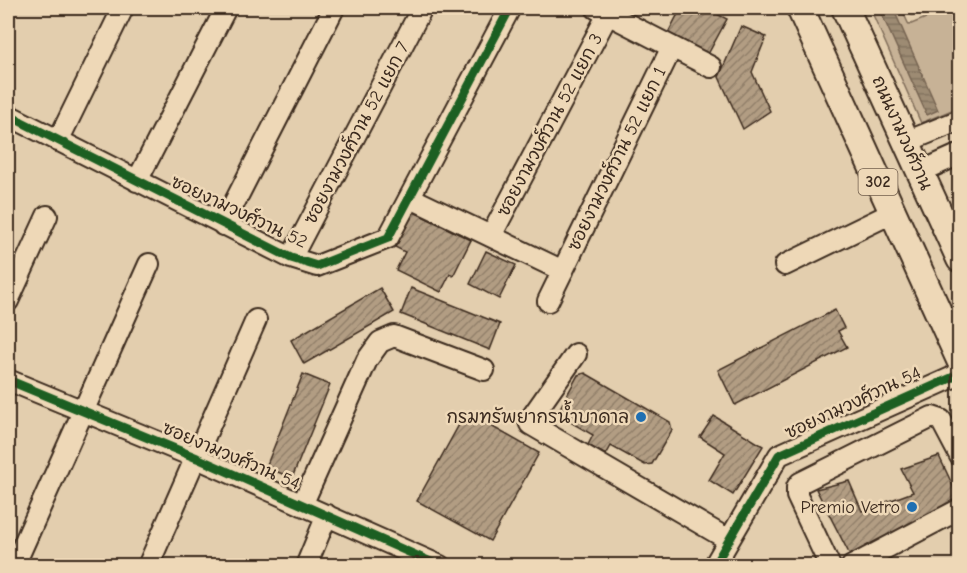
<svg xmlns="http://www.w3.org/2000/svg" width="967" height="573" font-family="'Comic Neue','Playpen Sans Thai',sans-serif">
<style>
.green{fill:#c7b296;stroke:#816e5a;stroke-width:1.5}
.water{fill:url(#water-rules);stroke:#766451;stroke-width:1.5}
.building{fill:url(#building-hatch);stroke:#3b2a1e;stroke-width:1.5}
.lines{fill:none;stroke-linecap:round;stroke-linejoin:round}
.minor-casing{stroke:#3b2a1e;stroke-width:24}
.major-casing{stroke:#3b2a1e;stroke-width:30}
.minor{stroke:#eed8b7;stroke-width:20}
.major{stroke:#eed8b7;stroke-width:26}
.cycleway-casing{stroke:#eed8b7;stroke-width:13}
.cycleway{stroke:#1b5e20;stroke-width:9}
.poi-dot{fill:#1f6fb2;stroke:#eed8b7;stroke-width:2}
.labels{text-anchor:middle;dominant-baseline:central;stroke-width:5;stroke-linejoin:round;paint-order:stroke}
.shield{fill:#eed8b7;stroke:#715e4c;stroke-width:1.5}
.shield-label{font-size:16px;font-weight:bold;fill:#3b2a1e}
.street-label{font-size:18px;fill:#3b2a1e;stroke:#eed8b7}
.poi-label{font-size:18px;fill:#3b2a1e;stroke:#eed8b7;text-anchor:end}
</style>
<defs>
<pattern id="water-rules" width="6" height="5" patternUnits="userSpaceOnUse" patternTransform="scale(1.5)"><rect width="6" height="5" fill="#9d8b73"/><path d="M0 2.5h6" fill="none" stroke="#81725e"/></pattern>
<pattern id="building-hatch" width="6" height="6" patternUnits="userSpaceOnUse" patternTransform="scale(1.5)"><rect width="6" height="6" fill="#b29d83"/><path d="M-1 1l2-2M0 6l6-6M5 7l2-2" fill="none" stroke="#92806b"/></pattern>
</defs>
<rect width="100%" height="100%" fill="#e3ceae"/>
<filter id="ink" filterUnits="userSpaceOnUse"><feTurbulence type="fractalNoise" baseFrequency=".0167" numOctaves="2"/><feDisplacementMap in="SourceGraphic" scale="12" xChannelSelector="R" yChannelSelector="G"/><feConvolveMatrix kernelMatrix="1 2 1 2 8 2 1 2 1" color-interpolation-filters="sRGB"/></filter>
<g filter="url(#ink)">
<path class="green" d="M870,8H901L909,25L950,8H959V107L921,123Z"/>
<path class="water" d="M879,8H893L938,110L927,115Z"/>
<path class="building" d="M681,8H705L727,19L707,56L667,35Z
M909,8H930L912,15Z
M741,26L766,37L752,72L770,111L743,129L719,77Z
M410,210L471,240L453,276L450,274L441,292L396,270L405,252L393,246Z
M486,251L516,265L499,299L470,284Z
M380,288L394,312L304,364L291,340Z
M411,288L500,324L490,350L401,314Z
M835,310L844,328L838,331L847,347L735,405L718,370Z
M585,373L670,422L672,430L652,464L645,465L611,446L606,455L588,445L593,435L560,416L559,410L578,375Z
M303,374L330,385L292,478L266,467Z
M466,412L539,453L490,541L417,501Z
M714,416L763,446L733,495L709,480L725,453L700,437Z
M939,456L960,501L851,557L816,489L849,481L862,511L913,492L901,469Z"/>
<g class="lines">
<defs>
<path id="minor" d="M596,8L711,67
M8,115L291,258L317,266L388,238L510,8
M58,141L123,8
M906,142L960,120
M920,172L960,154
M137,181L226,8
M411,198L563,271
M223,225L334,8
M491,236L608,14
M291,258L422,8
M785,265L892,213
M8,301L47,216
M548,301L672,47
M576,354L529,421L530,424L729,540
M8,380L197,458L440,566
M302,505L367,360L380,342L394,336L484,370
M14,566L149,264
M148,566L256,320
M306,566L327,515
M714,566L779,455L960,374
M830,566L797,496V487L800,483L932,417L941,420L960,456
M852,566L960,509"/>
<path id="major" d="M800,8L960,360
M845,8L960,259"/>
</defs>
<use href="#minor" class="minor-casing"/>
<use href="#major" class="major-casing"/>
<use href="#minor" class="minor"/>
<use href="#major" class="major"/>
<defs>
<path id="cycleway" d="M8,115L291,258L317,266L388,238L510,8
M8,380L197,458L440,566
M714,566L779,455L960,374"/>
</defs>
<use href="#cycleway" class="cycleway-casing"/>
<use href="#cycleway" class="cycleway"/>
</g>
</g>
<g class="poi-dot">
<circle cx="641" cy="417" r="6"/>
<circle cx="912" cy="507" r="6"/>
</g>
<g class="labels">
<rect class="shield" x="858.5" y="169" width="39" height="26" rx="4.5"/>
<g class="shield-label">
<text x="878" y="182">302</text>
</g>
<g class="street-label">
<text transform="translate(550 125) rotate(-62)">ซอยงามวงศ์วาน 52 แยก 3</text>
<text transform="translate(357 133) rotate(-62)">ซอยงามวงศ์วาน 52 แยก 7</text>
<text transform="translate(902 133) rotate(66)">ถนนงามวงศ์วาน</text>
<text transform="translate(617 159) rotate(-64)">ซอยงามวงศ์วาน 52 แยก 1</text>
<text transform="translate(239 212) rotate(25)">ซอยงามวงศ์วาน 52</text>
<text transform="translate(853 403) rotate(-25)">ซอยงามวงศ์วาน 54</text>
<text transform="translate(231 456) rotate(23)">ซอยงามวงศ์วาน 54</text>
</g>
<g class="poi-label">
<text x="629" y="417">กรมทรัพยากรน้ำบาดาล</text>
<text x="900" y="507">Premio Vetro</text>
</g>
</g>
<rect width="967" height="573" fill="none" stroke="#eed8b7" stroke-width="30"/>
<rect x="15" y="15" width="937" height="543" fill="none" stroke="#3b2a1e" stroke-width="2" filter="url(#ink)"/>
</svg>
